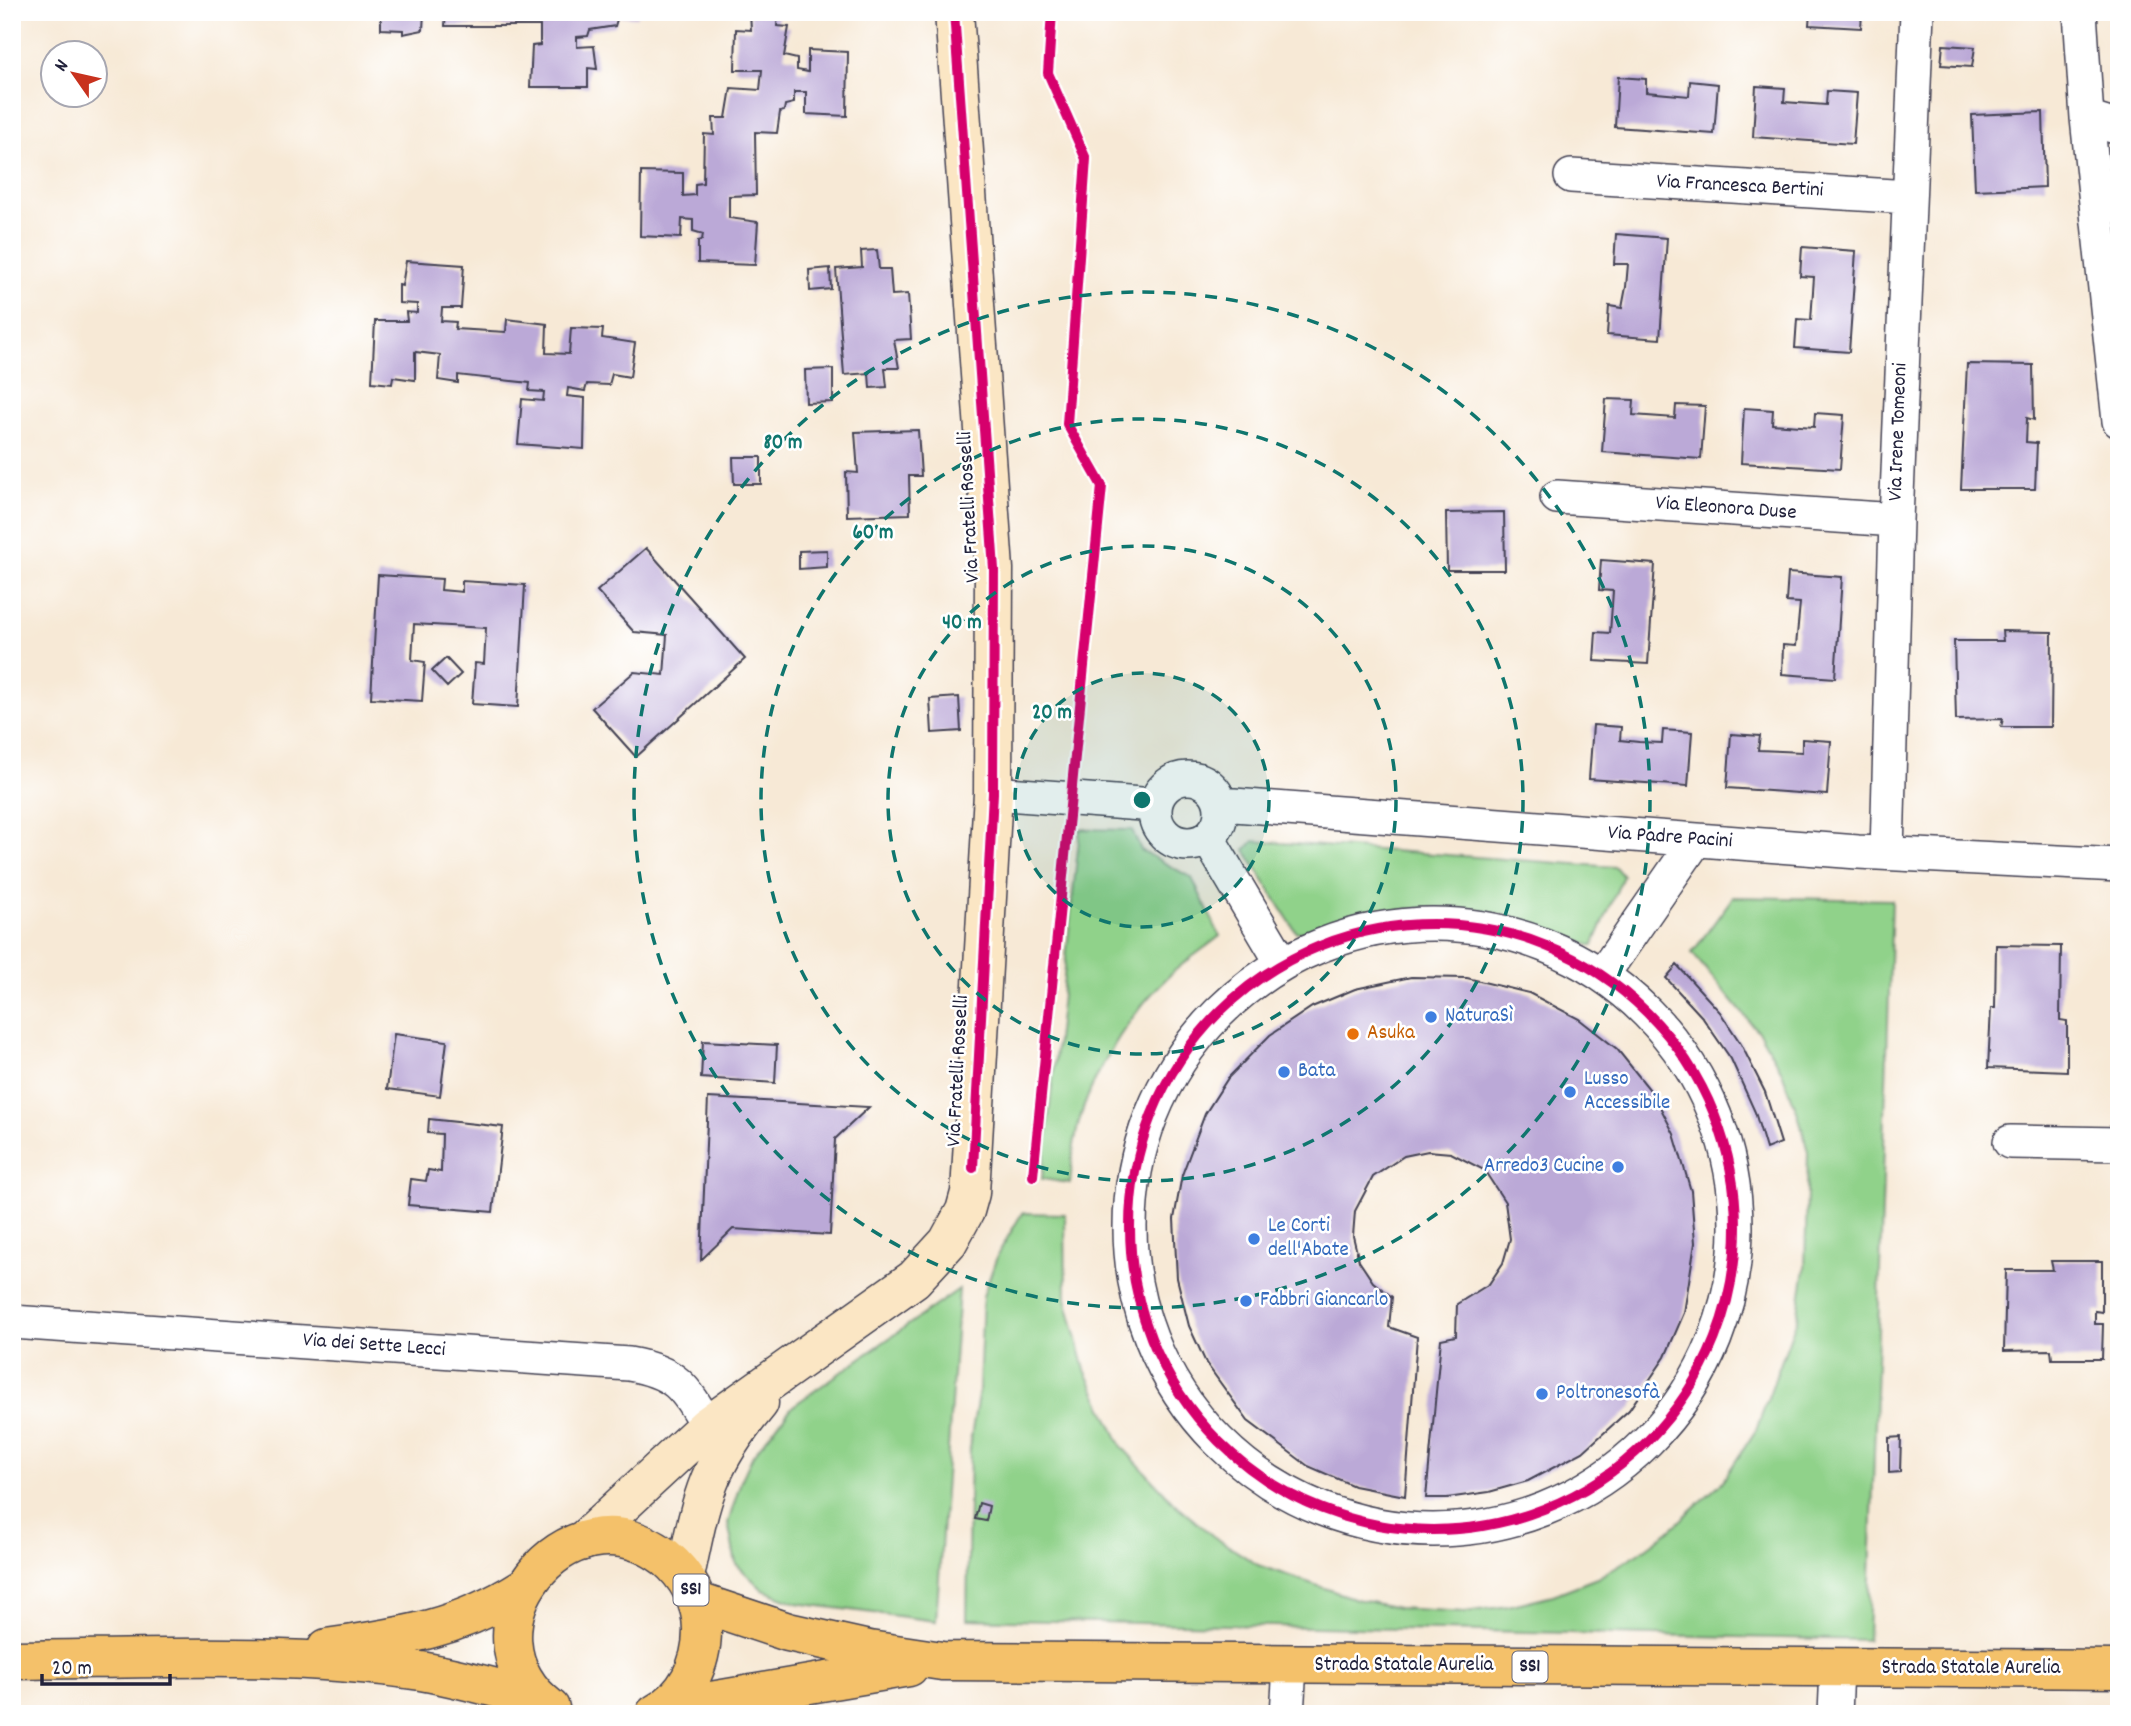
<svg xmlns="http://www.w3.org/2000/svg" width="2131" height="1726" font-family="Dekko,sans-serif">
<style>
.green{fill:#90d28a;stroke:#597a62;stroke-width:2}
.building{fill:#bba9d7}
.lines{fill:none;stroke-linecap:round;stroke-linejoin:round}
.street-casing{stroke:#424052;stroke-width:36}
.secondary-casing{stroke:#424052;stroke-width:41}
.primary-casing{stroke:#424052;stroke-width:41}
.street{stroke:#fff;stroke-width:33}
.secondary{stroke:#fbe6c4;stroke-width:38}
.primary{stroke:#f4c16b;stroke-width:38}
.cycleway-casing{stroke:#fff;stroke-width:15}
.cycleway{stroke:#d6006c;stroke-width:10}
.ring{fill:none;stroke:#0f766e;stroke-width:3.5;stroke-dasharray:12 9}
.shop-dot{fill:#3f7fe0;stroke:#fff;stroke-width:2.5}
.food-dot{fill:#e8710a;stroke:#fff;stroke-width:2.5}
.labels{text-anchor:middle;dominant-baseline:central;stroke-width:5;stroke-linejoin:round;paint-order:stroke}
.shield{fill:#fff;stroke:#646476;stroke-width:2}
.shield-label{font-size:19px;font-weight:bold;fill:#22223b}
.street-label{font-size:21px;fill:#22223b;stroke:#fff}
.shop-label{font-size:21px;fill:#366cbe;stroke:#fff;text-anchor:start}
.food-label{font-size:21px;fill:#c56008;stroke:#fff;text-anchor:start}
.centre{fill:#0f766e;stroke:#fff;stroke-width:3.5}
.ring-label{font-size:21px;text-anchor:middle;font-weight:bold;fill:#0f766e;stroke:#fff;stroke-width:5;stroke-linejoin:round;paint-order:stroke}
</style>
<rect width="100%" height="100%" fill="#fff"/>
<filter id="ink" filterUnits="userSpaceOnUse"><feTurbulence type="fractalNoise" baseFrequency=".0143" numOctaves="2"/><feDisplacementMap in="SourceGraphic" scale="14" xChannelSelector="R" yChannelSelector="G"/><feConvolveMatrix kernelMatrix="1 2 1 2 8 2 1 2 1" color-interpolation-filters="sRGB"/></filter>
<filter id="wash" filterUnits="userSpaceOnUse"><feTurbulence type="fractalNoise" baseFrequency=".00686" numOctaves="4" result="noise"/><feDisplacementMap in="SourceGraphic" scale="28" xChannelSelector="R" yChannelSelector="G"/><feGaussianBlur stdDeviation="1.57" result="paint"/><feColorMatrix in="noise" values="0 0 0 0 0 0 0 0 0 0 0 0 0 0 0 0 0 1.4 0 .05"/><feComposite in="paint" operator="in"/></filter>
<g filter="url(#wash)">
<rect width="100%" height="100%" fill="#f7e9d6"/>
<path class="green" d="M1080,829L1132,830L1141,850L1192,878L1220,936C1204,949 1185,961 1170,975C1129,1013 1084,1085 1075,1140C1072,1154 1072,1169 1070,1183L1042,1179Z
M1254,841L1615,867L1623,876L1593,946C1557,935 1520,917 1484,911C1423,900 1366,915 1308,932H1296L1245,850Z
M1733,897L1892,900L1868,1640L967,1619L970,1442L979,1390L983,1296L998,1254L1022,1213L1065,1214L1066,1298L1085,1370L1122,1447L1176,1505L1213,1536L1258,1565L1356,1599L1398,1608L1465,1612L1508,1606L1553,1595L1597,1578L1639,1553L1669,1531L1722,1482L1756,1430L1797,1319L1805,1269L1808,1152L1798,1114L1782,1072L1760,1034L1692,953Z
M959,1289L936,1621L796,1603L763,1590L736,1564L728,1523L741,1481L753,1455L793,1406Z"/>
<g id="blocks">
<path class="building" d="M381,12H424L423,30L403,34V30L381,29Z
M446,12H637V17L618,16L615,26L590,30L588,36L577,37V47L594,46L597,69L588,68V87H530L532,46L540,45V26H445Z
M750,12H778L777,26L789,27L784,56L797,59V70L808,72V50L848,52L847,116L806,114V92H794V103L785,105L784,111L780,112L777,133L755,132L756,195L729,196V218L758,222L755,265L698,263V241L702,240L703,234L693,231V220L682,219L681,238L640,236L641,172L683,173V196L695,195V184L703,183L704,134L714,135L713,118H726L731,88L760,90L762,70H735L736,29L751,30Z
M1810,12H1862L1861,28L1809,25Z
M1943,45L1975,47L1972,67L1941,65Z
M1618,77L1646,79V92L1689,96L1690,81L1718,84L1714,134L1615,127Z
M1756,86L1785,88L1784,102L1826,105L1827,91L1857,93L1853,144L1753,137Z
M2043,112L2045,187L1975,190L1972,115Z
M1616,234L1667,238L1660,339L1607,335L1609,306L1622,308L1626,287L1628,264H1614Z
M1802,247L1856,251L1849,352L1795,348L1797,319L1811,320L1814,277L1800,276Z
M877,250L879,269H890L892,295L908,294L911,339L894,340L899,368H885L887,387L870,388L869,373L844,375L836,269L862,267L861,251Z
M406,261L464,265L461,308H442L441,321L456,322L455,329L506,332L507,319L547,324L546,353L569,354L571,328L603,329L602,338L635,343L630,377L612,374L609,385L587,384L585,391L568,388L567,396L585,398L584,449L518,444L522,399L543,401L544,392L529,391L530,383L458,375V383L438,380L440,355L415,352V380L393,377L392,384L372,382L375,321H407L406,312L417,313V304L399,303V285L402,286Z
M830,268L831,289L810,291L809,270Z
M1967,364L2033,365L2034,420L2027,418L2026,442L2037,443L2035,489H1961Z
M833,369V402L806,403L805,370Z
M1606,399L1634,400L1633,415L1675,418L1676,405L1705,406L1701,459L1602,452Z
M1744,408L1773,410L1772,424L1814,427L1815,413L1844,415L1840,469L1741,463Z
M918,430L921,476H909L910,514L847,516L846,472L858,473L855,432Z
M733,457H761V484H734Z
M1504,512L1505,570H1447L1446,513Z
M646,548L745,659L636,757L592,708L634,672L664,675L667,635L634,632L597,591Z
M827,550V567L799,569V551Z
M1601,560L1655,564L1648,664L1594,661L1596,632L1610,633L1613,591L1599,590Z
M1788,573L1842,577L1835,678L1782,674L1783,645L1796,646L1800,603L1786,602Z
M378,575L442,579L441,590L462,592V581L525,585L518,707L472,704L475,663L484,664L486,628L414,624L412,660L425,662L422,701L371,698Z
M2002,631L2052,632L2051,727H2001L2003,719L1956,720L1954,641H2003Z
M446,658L461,674L447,687L432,671Z
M959,697L961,731L932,733L930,699Z
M1593,725L1621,727L1620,740L1639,742L1662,743L1663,730L1692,732L1688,786L1589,779Z
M1731,734L1760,736L1758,750L1802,752V739L1831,741L1827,795L1727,788Z
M1996,945L2061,946L2060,1020L2067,1021V1071L1988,1068L1991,1008H1995Z
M1677,965L1720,1012L1741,1044L1765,1092L1781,1143L1766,1149L1755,1112L1731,1059L1702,1017L1666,978Z
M1411,977L1467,978L1529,993L1579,1019L1617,1049L1654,1095L1674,1134L1691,1191L1695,1243L1684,1313L1665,1357L1629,1410L1583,1452L1528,1481L1489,1492L1447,1498H1426L1441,1339L1456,1336L1457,1304L1489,1284L1503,1263L1510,1239L1505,1202L1484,1170L1451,1153L1428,1151L1404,1156L1373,1177L1355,1211L1353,1236L1359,1261L1373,1282L1392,1297L1389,1327L1417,1337L1405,1496L1354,1486L1308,1466L1248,1421L1206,1363L1189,1326L1177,1278L1174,1219L1182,1175L1205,1114L1228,1078L1270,1035L1312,1007L1355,989Z
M394,1034L447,1041L440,1096L387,1089Z
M703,1041L777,1045L775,1083L701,1078Z
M708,1098L869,1107L835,1139L830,1235L733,1229L701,1260Z
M429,1119L503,1127L493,1212L408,1205L411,1179L426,1181L428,1170L441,1172L442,1134L428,1133Z
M2051,1261H2102V1312L2095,1311V1324H2103L2102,1359H2052L2051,1350L2004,1351L2006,1270H2053Z
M1901,1437L1900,1472L1889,1473V1438Z
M979,1503L989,1506L986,1521L975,1519Z"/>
</g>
</g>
<g filter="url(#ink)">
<use href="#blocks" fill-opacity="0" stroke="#424052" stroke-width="2"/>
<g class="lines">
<defs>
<path id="street" d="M2080,12L2087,118L2119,421
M2087,118L2119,128
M1571,176L1909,197
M1557,497L1896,520
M1155 811a33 33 0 1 1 66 0a33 33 0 1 1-66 0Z
M993,793L1155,805
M1221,804L1858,852L2119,865
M1208,838L1281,961
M1887,853L1896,520L1917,12
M1130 1227a303 303 0 1 1 606 0a303 303 0 1 1-606 0Z
M1603,974L1696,840
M2010,1142L2119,1144
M12,1322L629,1364C675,1372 685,1386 707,1426
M1287,1714L1290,1666
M1835,1714L1837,1669"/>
<path id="secondary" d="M583,1541L707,1426L914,1279L948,1242L965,1211L970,1193L993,793L994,569L954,12
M685,1577C701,1499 706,1466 759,1403"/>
<path id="primary" d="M698,1602L788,1632L869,1650L942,1661L2119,1669
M327,1648C401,1637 459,1629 523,1588
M12,1660C148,1659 287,1651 421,1671C461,1678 501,1689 540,1700
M550,1708C451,1632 566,1483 665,1557C687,1575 702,1602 702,1630C702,1665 686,1697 655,1714
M664,1709L909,1667"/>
</defs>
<use href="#street" class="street-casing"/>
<use href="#secondary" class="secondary-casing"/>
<use href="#primary" class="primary-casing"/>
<use href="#street" class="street"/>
<use href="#secondary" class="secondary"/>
<use href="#primary" class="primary"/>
<defs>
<path id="cycleway" d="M954,12L994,569L993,793L973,1168
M1130 1227a303 303 0 1 1 606 0a303 303 0 1 1-606 0Z
M1033,1176L1102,486L1067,424L1086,159L1048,73L1052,12"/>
</defs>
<use href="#cycleway" class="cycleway-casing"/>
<use href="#cycleway" class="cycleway"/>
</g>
</g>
<circle cx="1142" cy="800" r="127" fill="#0f766e" fill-opacity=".12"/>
<g class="ring">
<circle cx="1142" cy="800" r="127"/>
<circle cx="1142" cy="800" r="254"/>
<circle cx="1142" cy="800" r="381"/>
<circle cx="1142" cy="800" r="508"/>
</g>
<g class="shop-dot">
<circle cx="1431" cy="1017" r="7"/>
<circle cx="1284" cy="1072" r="7"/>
<circle cx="1570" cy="1092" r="7"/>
<circle cx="1618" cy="1167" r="7"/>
<circle cx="1254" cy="1239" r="7"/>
<circle cx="1246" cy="1301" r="7"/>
<circle cx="1542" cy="1394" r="7"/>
</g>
<circle class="food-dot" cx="1353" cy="1034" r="7"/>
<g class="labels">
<g class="shield">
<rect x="673.5" y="1574.5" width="35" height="31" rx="5"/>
<rect x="1512.5" y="1651.5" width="35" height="31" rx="5"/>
</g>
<g class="shield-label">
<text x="691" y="1590">SS1</text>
<text x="1530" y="1667">SS1</text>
</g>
<g class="street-label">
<text transform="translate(1740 187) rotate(3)">Via Francesca Bertini</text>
<text transform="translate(1899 432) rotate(-88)">Via Irene Tomeoni</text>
<text transform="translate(970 507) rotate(-93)">Via Fratelli Rosselli</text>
<text transform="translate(1726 509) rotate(4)">Via Eleonora Duse</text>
<text transform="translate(1670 838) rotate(4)">Via Padre Pacini</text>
<text transform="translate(959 1071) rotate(-87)">Via Fratelli Rosselli</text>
<text transform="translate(374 1346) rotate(4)">Via dei Sette Lecci</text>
<text x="1404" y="1666">Strada Statale Aurelia</text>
<text x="1971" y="1669">Strada Statale Aurelia</text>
</g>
<g class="shop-label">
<text x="1445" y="1017">NaturaSì</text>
<text x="1298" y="1072">Bata</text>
<text x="1584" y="1080">Lusso<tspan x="1584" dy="24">Accessibile</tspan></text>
<text x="1604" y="1167" text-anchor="end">Arredo3 Cucine</text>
<text x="1268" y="1227">Le Corti<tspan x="1268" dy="24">dell'Abate</tspan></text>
<text x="1260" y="1301">Fabbri Giancarlo</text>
<text x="1556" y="1394">Poltronesofà</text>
</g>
<g class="food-label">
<text x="1367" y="1034">Asuka</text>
</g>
</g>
<circle cx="1142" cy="800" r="10" class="centre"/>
<g class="ring-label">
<text x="783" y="448">80 m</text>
<text x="873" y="538">60 m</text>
<text x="962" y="628">40 m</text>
<text x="1052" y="718">20 m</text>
</g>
<rect width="2131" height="1726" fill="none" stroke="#fff" stroke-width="42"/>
<g transform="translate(74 74) rotate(304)"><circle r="33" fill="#ffffff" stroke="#a7a7b1" stroke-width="2"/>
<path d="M0-5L12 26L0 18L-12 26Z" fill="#c8321e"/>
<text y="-10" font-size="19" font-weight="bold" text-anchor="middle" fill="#22223b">N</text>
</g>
<path d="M42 1674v10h128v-10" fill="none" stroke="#22223b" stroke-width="3.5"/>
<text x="52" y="1674" font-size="21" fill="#22223b" stroke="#ffffff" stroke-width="5" paint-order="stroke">20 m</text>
</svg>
